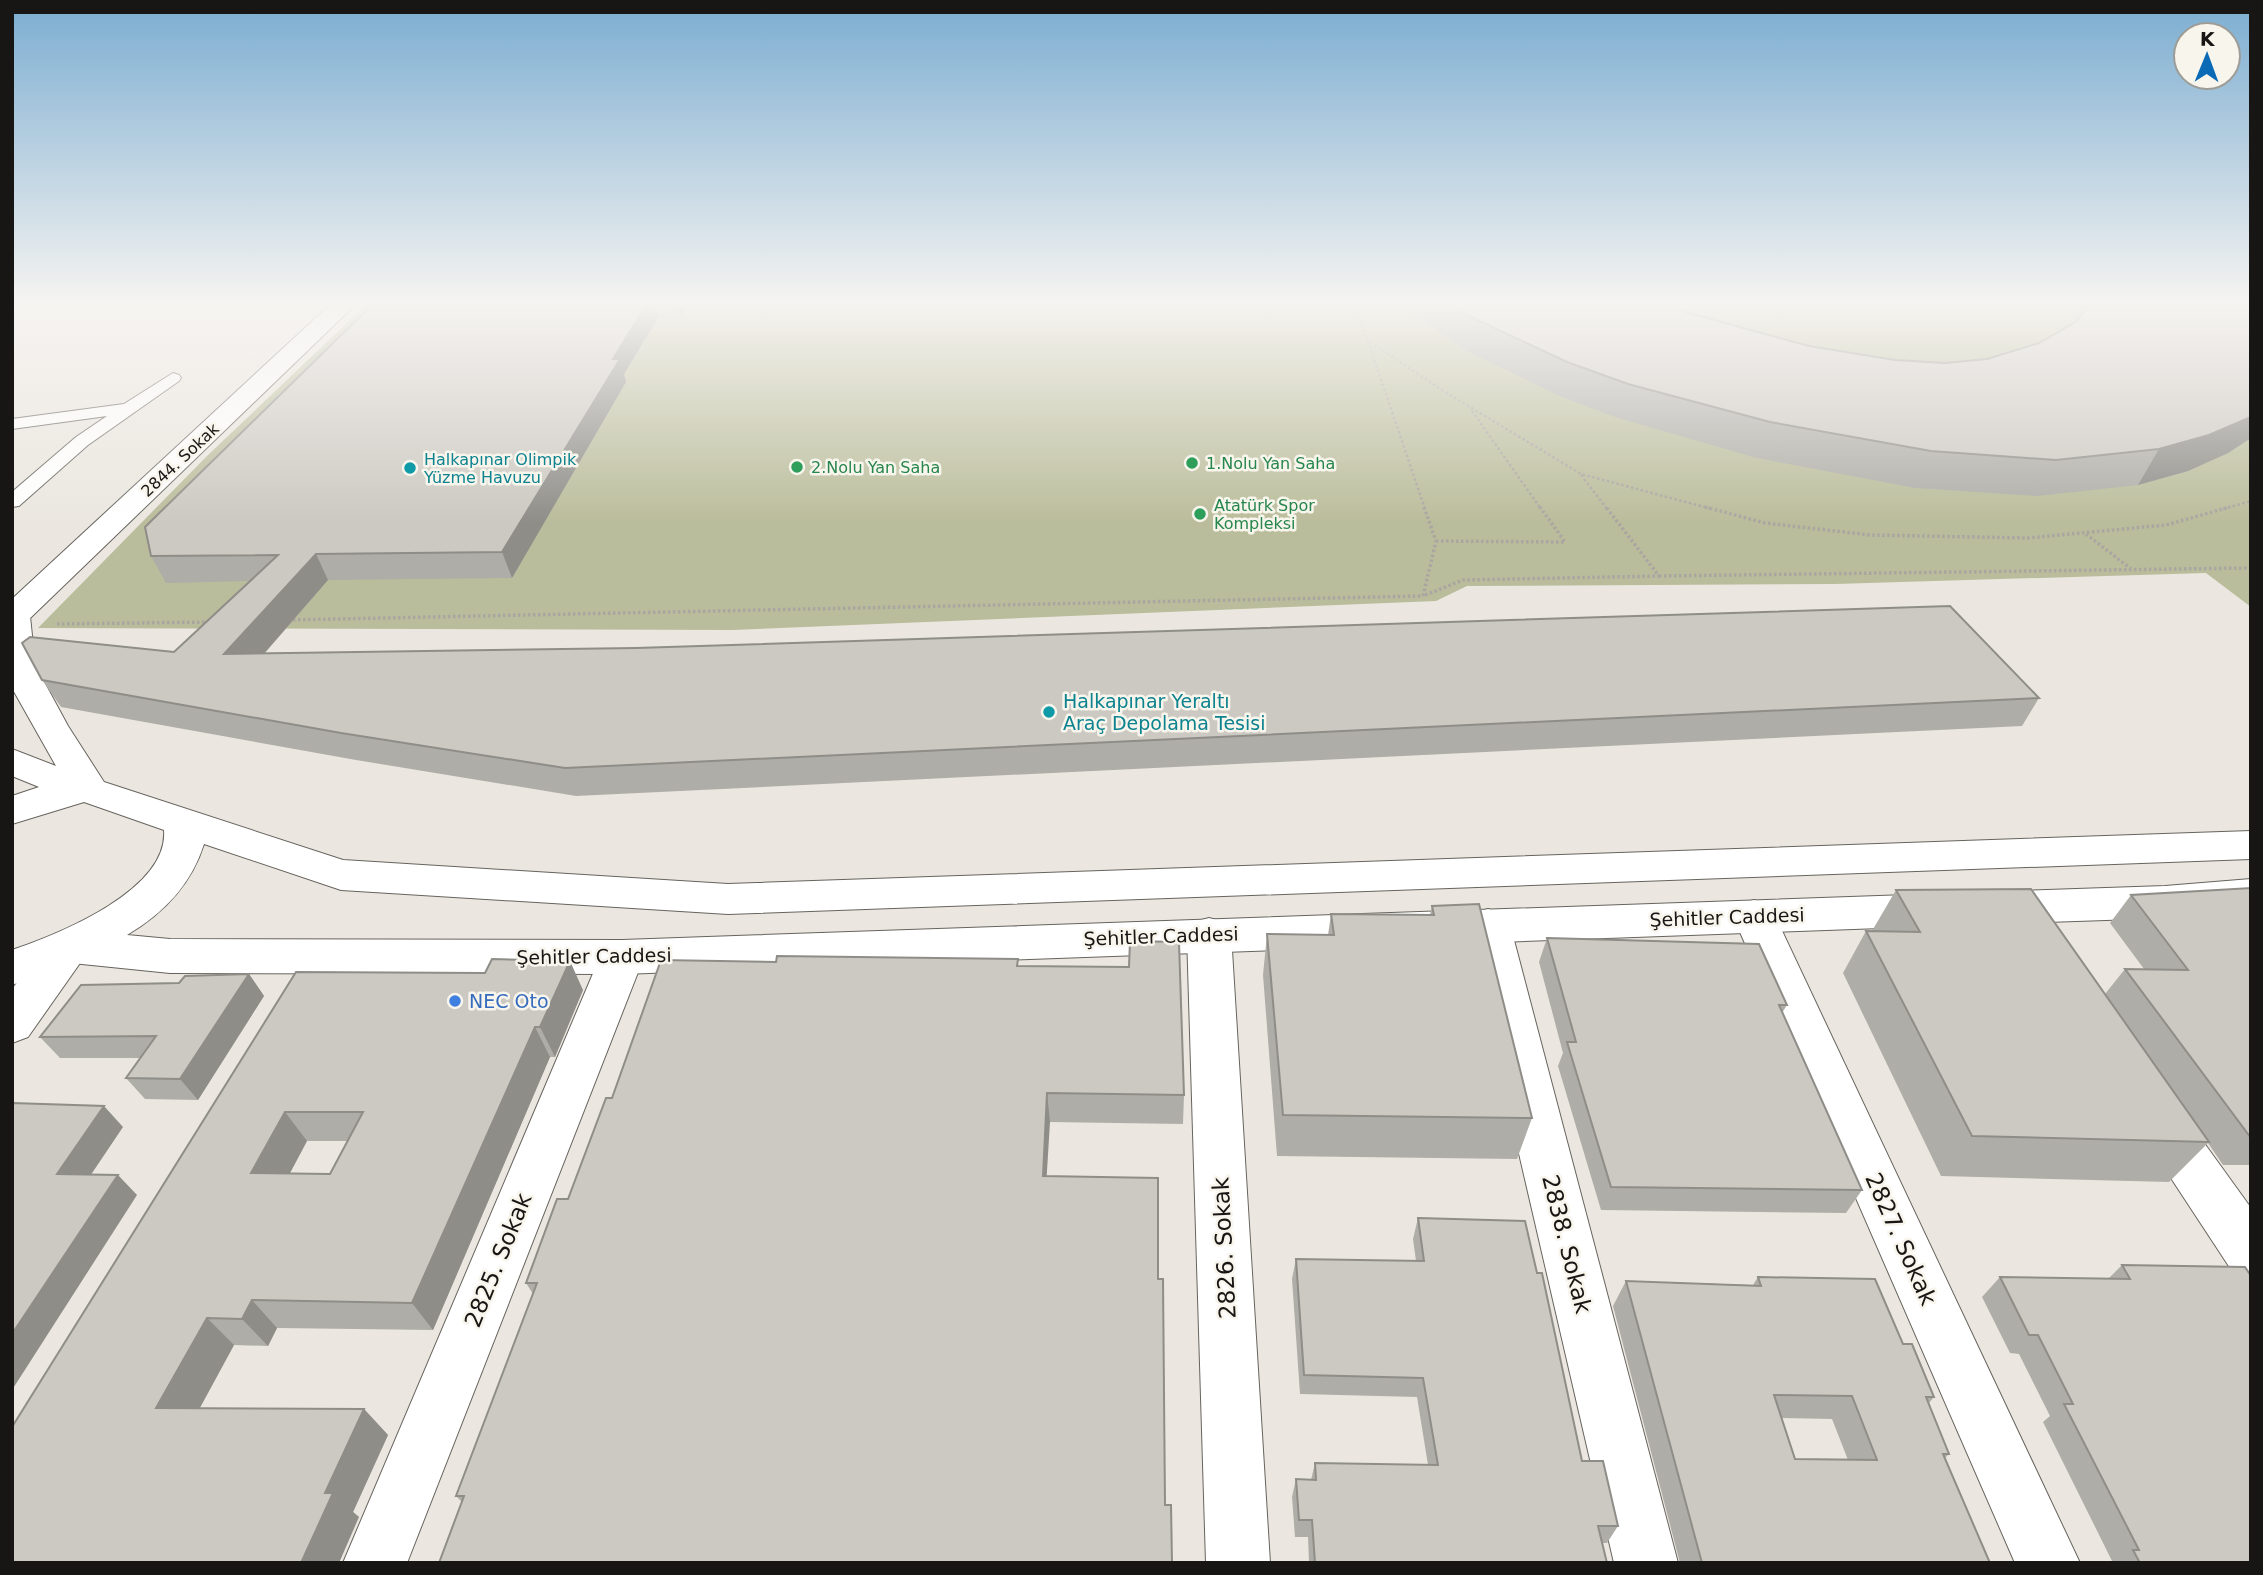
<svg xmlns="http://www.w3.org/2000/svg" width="2263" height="1575" font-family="'DejaVu Sans',sans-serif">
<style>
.green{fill:#babd9b}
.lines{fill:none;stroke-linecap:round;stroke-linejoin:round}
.service-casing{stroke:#67645e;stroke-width:2}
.minor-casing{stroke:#67645e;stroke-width:2}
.secondary-casing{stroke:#67645e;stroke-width:2}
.primary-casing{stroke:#67645e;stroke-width:2}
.path-far1{stroke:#a9a6a1;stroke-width:2.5;stroke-dasharray:2.5 2.5;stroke-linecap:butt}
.path{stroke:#a9a6a1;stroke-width:3.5;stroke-dasharray:2.5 2.5;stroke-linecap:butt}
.service{fill:#fff;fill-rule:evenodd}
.minor{fill:#fff;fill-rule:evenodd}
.secondary{fill:#fff;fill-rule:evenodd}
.primary{fill:#fff;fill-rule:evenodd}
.wall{fill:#afada7;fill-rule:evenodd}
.shaded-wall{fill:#8f8d88}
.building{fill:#ccc9c2;stroke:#8f8d88;stroke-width:2;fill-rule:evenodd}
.leisure-dot{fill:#2e9e5b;stroke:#f8f5ed;stroke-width:2.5}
.culture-dot{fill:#0f9aa8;stroke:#f8f5ed;stroke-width:2.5}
.shop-dot{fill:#3f7fe0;stroke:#f8f5ed;stroke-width:2.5}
.labels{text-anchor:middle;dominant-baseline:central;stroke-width:5;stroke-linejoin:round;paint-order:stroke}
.far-culture-label{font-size:16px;fill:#0d838f;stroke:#f8f5ed;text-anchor:start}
.far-street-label{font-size:16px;fill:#181614;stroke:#f8f5ed}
.far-leisure-label{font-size:16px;fill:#27864d;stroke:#f8f5ed;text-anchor:start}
.culture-label{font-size:19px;fill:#0d838f;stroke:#f8f5ed;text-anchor:start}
.street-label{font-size:19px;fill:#181614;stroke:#f8f5ed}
.shop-label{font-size:19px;fill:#366cbe;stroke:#f8f5ed;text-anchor:start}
.near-street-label{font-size:23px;fill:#181614;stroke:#f8f5ed}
</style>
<rect width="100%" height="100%" fill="#ebe7e0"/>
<path class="green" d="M369,302H2251V607L2206,573L1835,584L1467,586L1436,601L732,630L38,628L207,456Z"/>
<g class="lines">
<defs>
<path id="service" d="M173,373L179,375L181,378L179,381L88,445L19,506L12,507V492L76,437L107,416L12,429V419L124,404Z"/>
<path id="minor" d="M1754,900L1769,905L1775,916L2080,1563H2015L1733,916L1739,905Z
M1488,909L1503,914L1510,925L1678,1563H1614L1466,925L1473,914Z
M1209,918L1224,922L1231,934L1270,1563H1206L1187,934L1194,922Z
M622,940L638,945L644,957L407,1563H343L600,957L606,945Z
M2159,1098L2176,1104L2251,1208V1278L2232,1271L2142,1134L2134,1119L2142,1104Z"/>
<path id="secondary" d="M333,302H358L24,624L12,627V599Z
M70,929L85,934L92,946L28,1037L12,1043V989L55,934Z"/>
<path id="primary" d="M12,607L26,609L30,616L35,665L68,726L104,782L343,860L728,884L2251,831V859L728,914L341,890L204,844C191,885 164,913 127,935L170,939L622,940L1936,894L1951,899L1957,910L1951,921L1936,926L622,974L170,973L72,963L12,985V950C59,934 169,890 164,830L84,802L12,824V796L39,787L12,776V749L56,766L12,688Z
M2251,879V909L2165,918L1992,924L1977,919L1971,908L1977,897L1992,892L2165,886Z"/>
</defs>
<use href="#service" class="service-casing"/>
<use href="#minor" class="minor-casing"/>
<use href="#secondary" class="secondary-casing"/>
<use href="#primary" class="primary-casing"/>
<path class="path-far1" d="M1352,302L1368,341L1442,390L1581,474L1712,509
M1368,341L1425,509
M1472,411L1541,509
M1581,475L1607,509
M2223,509L2251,501"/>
<path class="path" d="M1424,507L1436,541L1423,596L1463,580L1659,576L1606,507
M1705,507L1765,523L1870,535L2028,538L2166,525L2230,507
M2086,534L2131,569
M1436,541L1565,542L1540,507
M1659,576L2251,568
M288,620L1423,596
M57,624L209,622"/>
<use href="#service" class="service"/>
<use href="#minor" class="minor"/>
<use href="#secondary" class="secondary"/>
<use href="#primary" class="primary"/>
</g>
<path class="wall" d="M367,302H720L688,303L680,317L658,318L624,374L626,382L512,578L328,580L264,654L2039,698L2022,726L576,796L356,760L61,707L42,680L174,652L249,581L166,583L151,556L369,308Z
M1401,302H1656L1681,311L1809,346L1895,360L1945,363L1987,359L2039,343L2075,322V312L2071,302H2251V438L2228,453L2188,471L2138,485L2037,496L1915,488L1757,458L1618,418L1559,396L1465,350L1430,326Z
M2251,888V1165H2223L2208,1143L2169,1182L1941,1176L1843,973L1866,931H1872L1896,890L2105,994L2125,969H2144L2110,923L2131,895Z
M1432,906L1532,1118L1517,1159L1277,1156L1263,975L1267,934L1328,935L1331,914L1430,915Z
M1547,938L1787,1005L1782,1013L1862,1190L1846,1213L1601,1210L1558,1066L1563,1053L1539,962Z
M1018,966L1184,1095L1183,1124L1050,1122L462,1502L456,1496L533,1294L526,1283L568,1199L612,1098Z
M296,972L583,990L555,1057H550L433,1330L277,1328L268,1346L234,1345L200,1408L364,1409L388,1435L353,1512L359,1517L12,1563ZM307,1141H348L330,1174L290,1173Z
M249,974L264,996L198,1100L145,1099L126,1078L141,1058H60L40,1037L179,983Z
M1418,1218L1582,1461L1618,1526L1607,1543H1602L1607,1563H1309L1308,1537H1295L1292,1497L1296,1479L1311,1480L1315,1463L1428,1465L1417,1397L1300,1394L1292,1279L1296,1259L1416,1261L1413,1239Z
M2122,1265L2245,1267L2251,1563H2113L2043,1422L2050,1416L2019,1354L2010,1353L1982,1297L2000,1277L2108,1279Z
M1758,1277L1903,1344L1934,1397L1929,1403L1949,1454L1945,1458L1990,1563H1680L1613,1306L1626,1281L1753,1285ZM1781,1418L1832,1419L1848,1460L1795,1459Z"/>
<path class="shaded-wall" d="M648,302H654L658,318L624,374L626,382L512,578L502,552L613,359Z
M677,302L688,303L680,317Z
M2251,417V438L2228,453L2188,471L2138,485L2159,449Z
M316,554L328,580L240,681L224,654Z
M570,961L583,990L555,1057L540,1027Z
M249,974L264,996L198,1100L180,1079Z
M535,1027L550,1057L433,1330L412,1303Z
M1047,1093L1050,1122L1045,1204L1043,1176Z
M104,1106L123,1127L78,1194L57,1174Z
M285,1112L307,1141L275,1201L251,1173Z
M118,1175L137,1195L12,1390V1334Z
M252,1300L277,1328L268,1346L242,1319Z
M207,1318L234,1345L186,1433L156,1408Z
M364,1409L388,1435L353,1512L359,1517L339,1563H301L325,1493Z"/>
<path class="building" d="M375,302H648L613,359H620L502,552L316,554L224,654L636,648L1950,606L2039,698L565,768L341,733L42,680L22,643L30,637L174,652L278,555L151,556L145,527Z
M1448,302H1656L1681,311L1809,346L1895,360L1945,363L1987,359L2039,343L2077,321L2087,308L2089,302H2251V417L2209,435L2159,449L2056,460L1931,451L1770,422L1628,384L1567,362L1471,317Z
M2251,888V1138L2125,969L2188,970L2131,895Z
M2031,889L2209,1142L1972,1136L1866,931L1920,932L1896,890Z
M1479,904L1532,1118L1283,1115L1267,934L1334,935L1331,914L1434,915L1432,906Z
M1547,938L1759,944L1787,1005H1779L1862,1190L1611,1187L1567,1042H1576Z
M1130,941L1179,942L1184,1095L1047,1093L1043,1176L1158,1178V1279H1163L1165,1505H1171L1172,1563H439L464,1496H456L537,1283H526L557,1199H568L606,1098H612L661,960L776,962L777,956L1018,959L1017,966L1129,967Z
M492,959L570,961L540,1027H535L412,1303L252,1300L242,1319L207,1318L156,1408L364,1409L325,1493H333L301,1563H12V1427L296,972L485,973ZM285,1112H363L330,1174L251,1173Z
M249,974L180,1079L126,1078L156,1036L40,1037L81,985L179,983L185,976Z
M12,1103L104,1106L57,1174L118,1175L12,1334Z
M1418,1218L1525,1221L1537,1273H1542L1582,1461H1603L1618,1526H1598L1607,1563H1315L1312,1520H1299L1296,1479L1316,1480L1315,1463L1438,1465L1423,1378L1304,1375L1296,1259L1424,1261Z
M2122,1265L2245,1267L2251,1276V1563H2140L2133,1550H2139L2064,1404H2073L2038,1335H2029L2000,1277L2130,1279Z
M1758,1277L1875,1279L1903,1344H1912L1934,1397H1926L1949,1454H1943L1990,1563H1702L1626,1281L1761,1286ZM1774,1395L1852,1396L1877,1460L1795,1459Z"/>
<linearGradient id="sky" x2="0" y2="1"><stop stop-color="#7badd1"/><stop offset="0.58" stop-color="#f6f4f1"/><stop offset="1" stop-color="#f6f4f1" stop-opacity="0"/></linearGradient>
<rect width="2263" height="523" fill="url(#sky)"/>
<g class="leisure-dot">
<circle cx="1192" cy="463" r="7"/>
<circle cx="797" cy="467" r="7"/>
<circle cx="1200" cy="514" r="7"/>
</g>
<g class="culture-dot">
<circle cx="410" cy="468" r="7"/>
<circle cx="1049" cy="712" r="7"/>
</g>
<circle class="shop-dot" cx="455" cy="1001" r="7"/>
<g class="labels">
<g class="far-culture-label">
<text x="424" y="459">Halkapınar Olimpik<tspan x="424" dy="18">Yüzme Havuzu</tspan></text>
</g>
<g class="far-street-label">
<text transform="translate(180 460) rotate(-43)">2844. Sokak</text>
</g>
<g class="far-leisure-label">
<text x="1206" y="463">1.Nolu Yan Saha</text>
<text x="811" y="467">2.Nolu Yan Saha</text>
<text x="1214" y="505">Atatürk Spor<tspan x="1214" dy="18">Kompleksi</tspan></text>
</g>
<g class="culture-label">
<text x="1063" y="701">Halkapınar Yeraltı<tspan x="1063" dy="22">Araç Depolama Tesisi</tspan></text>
</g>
<g class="street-label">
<text transform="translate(1727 917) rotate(-2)">Şehitler Caddesi</text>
<text transform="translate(1161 936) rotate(-2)">Şehitler Caddesi</text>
<text transform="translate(594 956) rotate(-1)">Şehitler Caddesi</text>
</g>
<g class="shop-label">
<text x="469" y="1001">NEC Oto</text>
</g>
<g class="near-street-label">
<text transform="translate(1901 1239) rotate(66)">2827. Sokak</text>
<text transform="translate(1567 1244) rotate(76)">2838. Sokak</text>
<text transform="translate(1224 1248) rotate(-93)">2826. Sokak</text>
<text transform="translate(498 1260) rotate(-68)">2825. Sokak</text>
</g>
</g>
<rect width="2263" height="1575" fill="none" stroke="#181614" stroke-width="28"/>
<g transform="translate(2207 56) rotate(1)"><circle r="33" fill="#f8f5ed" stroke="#9e9c96" stroke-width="2"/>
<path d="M0-5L12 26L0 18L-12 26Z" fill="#0a6ab6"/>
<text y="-10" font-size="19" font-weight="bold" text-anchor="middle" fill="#181614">K</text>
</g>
</svg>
